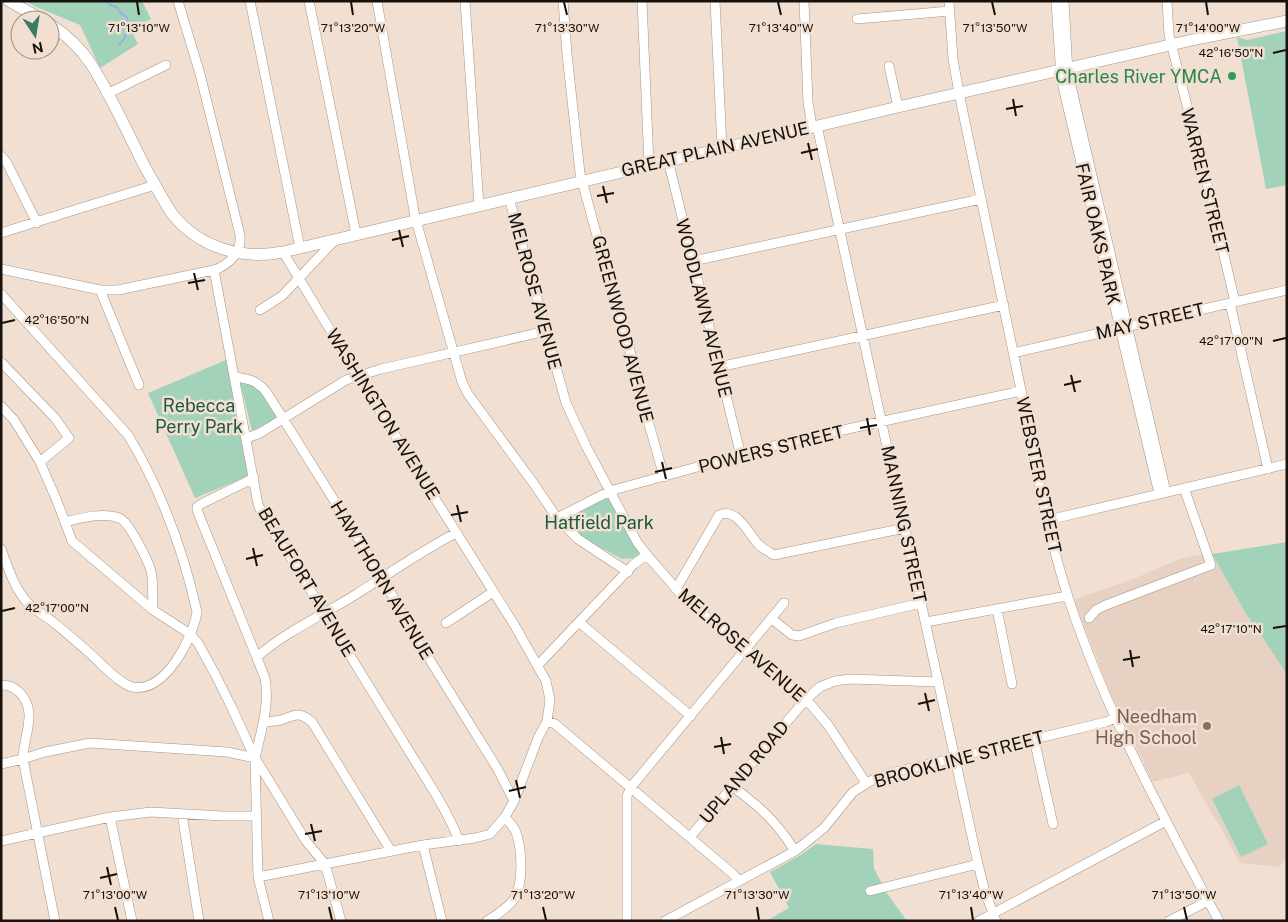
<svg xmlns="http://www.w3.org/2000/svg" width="1288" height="922" font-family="'Public Sans',sans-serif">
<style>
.education{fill:#e6d1c3}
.green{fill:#a2d3ba}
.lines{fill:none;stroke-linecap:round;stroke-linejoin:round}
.stream{stroke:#97b3da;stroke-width:2}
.minor-casing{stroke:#a49486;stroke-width:10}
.major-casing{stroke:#a49486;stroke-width:12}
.minor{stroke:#fff;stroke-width:9}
.major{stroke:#fff;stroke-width:11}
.ticks{fill:none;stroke:#16110c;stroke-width:2}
.leisure-dot{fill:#2e9e5b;stroke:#f1e0d1;stroke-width:2}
.education-dot{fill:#8d6e63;stroke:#f1e0d1;stroke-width:2}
.labels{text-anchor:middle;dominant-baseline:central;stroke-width:5;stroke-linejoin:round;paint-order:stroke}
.leisure-label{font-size:18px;fill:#27864d;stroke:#f1e0d1;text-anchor:end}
.street-label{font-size:18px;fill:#16110c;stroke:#f1e0d1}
.park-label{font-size:18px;fill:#1b5840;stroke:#f1e0d1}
.education-label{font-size:18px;fill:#785e54;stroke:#f1e0d1;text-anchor:end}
.ticks-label{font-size:12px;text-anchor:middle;fill:#16110c;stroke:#f1e0d1;stroke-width:5;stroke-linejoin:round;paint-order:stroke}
</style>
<rect width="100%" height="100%" fill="#f1e0d1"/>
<path class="education" d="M1212,554L1245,612L1287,674V858L1278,867L1240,863L1216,819H1215L1189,773L1153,782L1111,695L1074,600L1138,577L1177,560L1196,555Z"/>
<path class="green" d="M26,1H142L151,19L131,30L138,44L100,68L80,25L34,6Z
M1287,31V185L1266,189L1237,37L1247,40Z
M226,360L248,474L246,477L195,498L148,393Z
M240,382L256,384L264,394L277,418L252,431Z
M606,497L611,499L639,548V554L633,558L622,559L583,538L571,528L567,521L568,515Z
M1287,542V674L1245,612L1212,554Z
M1239,785L1268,844L1241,857L1212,799Z
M816,844L873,849L874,868L886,892L907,921H766L789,908L770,872L799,856Z"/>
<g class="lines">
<path class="stream" d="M107,1L109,4L118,8L119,11L127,18C130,29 127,37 119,45"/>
<defs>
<path id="minor" d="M250,1L300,248
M309,1L356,234
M377,1L415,217L462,382L468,394L534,484L557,518L578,539L628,572
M465,1L479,205
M563,1L567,54L580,173L605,266L623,322L641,396L664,477
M642,1L649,165
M715,1L722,148
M804,1L808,102L812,127
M949,1L953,59L959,93C979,192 1000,291 1021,390C1035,461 1047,534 1070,603C1107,714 1164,818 1219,921
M1056,1L1061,78L1159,494
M1064,1L1068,73L1166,492
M1167,1L1169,35L1210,196L1235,302
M857,19L950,11
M889,66L898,107
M107,94L166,65
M817,126L978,864L985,892L996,921
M1,156L7,163L37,223
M668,160L741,456
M509,198L566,403L586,446L637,542L647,555L686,600L806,699L828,725L866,783
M1,233L155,185
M283,252L358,376L515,626L546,681L550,700L547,721L538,738L514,801L505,817C508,821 513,826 515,830C522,845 524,884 514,899C508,908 496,915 487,921
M693,261L981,199
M1,269L100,290H118L214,270C229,265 242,252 240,235L200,74L178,1
M214,270L258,504C267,528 285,547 298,569C332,626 366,682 401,738C421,772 445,804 459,841
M100,290L139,385
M1,294L128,435C161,490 183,549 197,612C193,638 165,693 133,687C122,685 110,672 102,665C86,649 70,636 53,622C44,615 33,609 26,601C14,587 7,565 1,549
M1230,303L1268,469
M260,310L282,296L336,239
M1013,353L1287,290
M1,362L55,418L69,438L40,462
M719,367L1004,305
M235,377C250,379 258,381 267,393L382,577L415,636L497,768L514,801
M1,406L14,420L40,462L57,501L72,541L153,610L190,634L198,643L215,674L232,708L255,758L258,877L269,921
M247,438L260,433L346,380L381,369L546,331
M254,478L201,504L197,507V510L265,678C270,705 261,731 255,758
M557,518L610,491L784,443L1021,391
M1048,520L1287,464
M65,522C81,518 103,512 119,518C129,521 148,561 151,571C154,583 152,598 153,610
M676,589L719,515C737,507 748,533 758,544C762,548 769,552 774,555L905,528
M997,609L1012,684
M1089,618L1096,610L1106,605L1211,565L1184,488
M772,619L792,635L799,636L836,623L921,603
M926,622L1067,596
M446,623L493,592
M580,623L691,716
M258,656C287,631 323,615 355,595C389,574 421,551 456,533
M538,665L634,564L647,555
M1,685C8,685 14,687 19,692C39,711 23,736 23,759L55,921
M547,721L555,724C614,773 673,823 732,873L739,881
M264,722C269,722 275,721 281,720C295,715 299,711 312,722L391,851
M1034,739L1053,824
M255,758L306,841L325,864L341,921
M1,764L23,759L45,752L90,743L227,752L255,758
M732,786C760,807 776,821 795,851
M182,814L199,921
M110,817L132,921
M690,837L806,699L820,687L835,681L850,679L939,682
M1,841L110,817L151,812L223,816H256
M423,845L442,921
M258,877L423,845L475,838L490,834L505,817
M870,891L978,864
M627,921V796L631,787L784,603
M665,921L795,851L824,828L853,792L874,779L891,773L1106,722L1115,718
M979,921L1166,821
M1169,921L1208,901"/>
<path id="major" d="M9,1L43,20
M50,24C65,34 81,49 91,64C112,97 128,134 146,169C155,184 163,201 173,215C200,248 242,260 283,252L898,107L1201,38L1287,21"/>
</defs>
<use href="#minor" class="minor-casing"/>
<use href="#major" class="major-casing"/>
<use href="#minor" class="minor"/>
<use href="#major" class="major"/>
</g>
<path class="ticks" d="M137,2L139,15M351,2L353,15M564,2L567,15M778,2L781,15M992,2L995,15M1206,2L1208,15M1273,53L1286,50M1013,99L1016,116M1006,109L1023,106M808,143L812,160M801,153L818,149M603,186L607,203M597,196L614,193M399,230L403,247M392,240L409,236M194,273L198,290M188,283L205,280M2,323L15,320M1273,341L1286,338M1071,375L1075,392M1064,385L1081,381M867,418L870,435M860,428L877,425M662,462L666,479M655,472L672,468M457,505L461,522M451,515L468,512M253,548L257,566M246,559L263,555M2,611L15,608M1273,628L1286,626M1130,650L1133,667M1123,660L1140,657M925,693L929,711M918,704L935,700M721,737L724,754M714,747L731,744M516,780L520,798M509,791L526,787M311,824L315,841M305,834L322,831M107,867L111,885M100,878L117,874M115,907L118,920M329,907L332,920M543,907L546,920M757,907L759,920M971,907L973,920M1184,907L1187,920"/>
<circle class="leisure-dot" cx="1232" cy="76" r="5"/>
<circle class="education-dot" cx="1207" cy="726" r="5"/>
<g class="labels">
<g class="leisure-label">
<text x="1222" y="76">Charles River YMCA</text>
</g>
<g class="street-label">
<text transform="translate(715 149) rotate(-13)">GREAT PLAIN AVENUE</text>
<text transform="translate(1205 181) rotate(76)">WARREN STREET</text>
<text transform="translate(1098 234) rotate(77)">FAIR OAKS PARK</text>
<text transform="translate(535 291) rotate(75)">MELROSE AVENUE</text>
<text transform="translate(704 308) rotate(76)">WOODLAWN AVENUE</text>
<text transform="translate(1150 321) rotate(-13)">MAY STREET</text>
<text transform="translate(623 329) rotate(75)">GREENWOOD AVENUE</text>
<text transform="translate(383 414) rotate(58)">WASHINGTON AVENUE</text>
<text transform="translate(771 449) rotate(-14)">POWERS STREET</text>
<text transform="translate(1039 475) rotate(78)">WEBSTER STREET</text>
<text transform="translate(904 524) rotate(78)">MANNING STREET</text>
<text transform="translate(382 580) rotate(59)">HAWTHORN AVENUE</text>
<text transform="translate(307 582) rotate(59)">BEAUFORT AVENUE</text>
<text transform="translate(742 645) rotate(41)">MELROSE AVENUE</text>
<text transform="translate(959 759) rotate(-15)">BROOKLINE STREET</text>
<text transform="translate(744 772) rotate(-50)">UPLAND ROAD</text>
</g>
<g class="park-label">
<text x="199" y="405">Rebecca<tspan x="199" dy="21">Perry Park</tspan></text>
<text x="599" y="522">Hatfield Park</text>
</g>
<g class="education-label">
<text x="1197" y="716">Needham<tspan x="1197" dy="21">High School</tspan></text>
</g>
</g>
<g class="ticks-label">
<text x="139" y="32">71°13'10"W</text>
<text x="353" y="32">71°13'20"W</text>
<text x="567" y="32">71°13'30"W</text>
<text x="781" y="32">71°13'40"W</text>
<text x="995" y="32">71°13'50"W</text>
<text x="1208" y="32">71°14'00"W</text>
<text x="1231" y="57">42°16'50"N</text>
<text x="57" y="324">42°16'50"N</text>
<text x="1231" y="345">42°17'00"N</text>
<text x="57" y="612">42°17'00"N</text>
<text x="1231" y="633">42°17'10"N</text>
<text x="115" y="899">71°13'00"W</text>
<text x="329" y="899">71°13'10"W</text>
<text x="543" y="899">71°13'20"W</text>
<text x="757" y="899">71°13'30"W</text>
<text x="971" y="899">71°13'40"W</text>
<text x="1184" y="899">71°13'50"W</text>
</g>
<rect width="1288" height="922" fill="none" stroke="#16110c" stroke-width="5"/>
<g transform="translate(35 35) rotate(168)"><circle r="24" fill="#f1e0d1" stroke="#998d82"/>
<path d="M0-4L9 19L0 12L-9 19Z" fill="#3b7a68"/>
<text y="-8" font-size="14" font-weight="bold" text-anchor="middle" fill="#16110c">N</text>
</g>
</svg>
